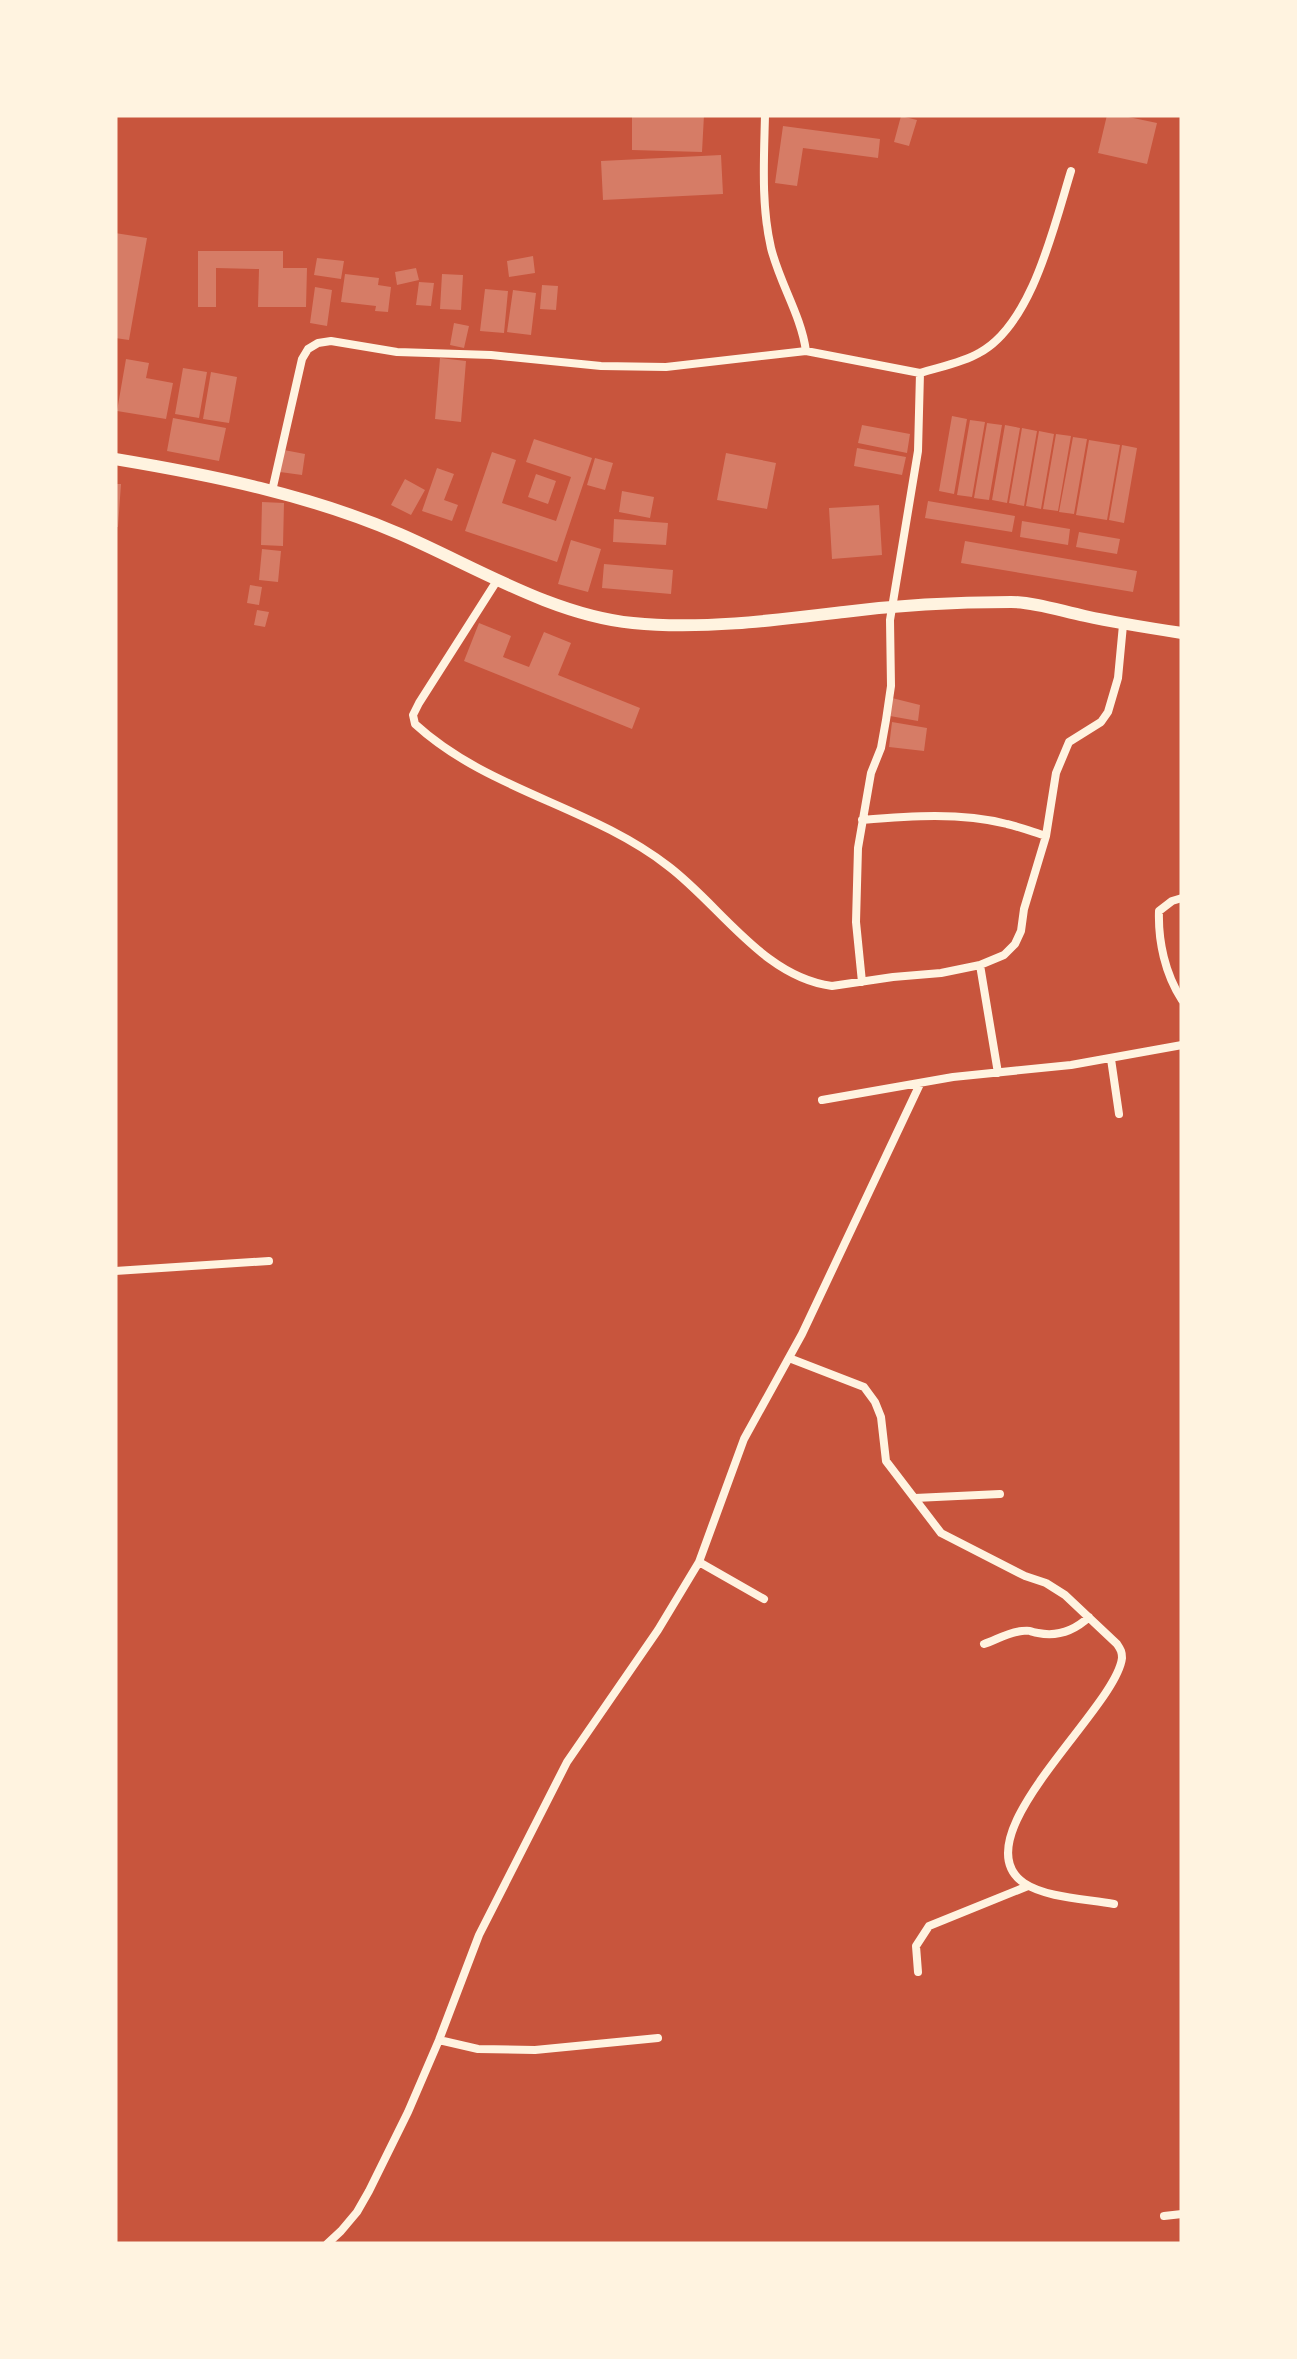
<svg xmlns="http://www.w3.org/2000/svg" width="1297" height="2359" font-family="'Open Sans',sans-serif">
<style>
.building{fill:#d67c66}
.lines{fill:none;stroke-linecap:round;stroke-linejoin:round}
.minor{stroke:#fff3e0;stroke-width:8}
.primary{stroke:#fff3e0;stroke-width:12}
</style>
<rect width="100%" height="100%" fill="#c8553d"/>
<path class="building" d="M632,115H704L702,152L632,150Z
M1107,115H1119L1157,123L1147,164L1098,153Z
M901,116L917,120L909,146L894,142Z
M783,126L880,139L878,158L803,148L797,186L775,183Z
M721,155L723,194L603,200L601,161Z
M115,233L147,238L129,340L115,338Z
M198,251H283V268H307L306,307H258L259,269L216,268V307H198Z
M533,256L535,273L509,277L507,261Z
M317,258L344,261L341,279L314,275Z
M416,268L419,280L397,285L395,272Z
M345,274L379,278L378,285L391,287L388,312L375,311L376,306L341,302Z
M442,274L463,275L461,310L440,309Z
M419,282L434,283L431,306L416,305Z
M542,285L558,286L556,310L540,309Z
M315,287L332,290L327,326L310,323Z
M485,289L508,291L504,333L480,331Z
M513,290L536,293L531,335L507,332Z
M454,323L469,326L464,348L450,345Z
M440,358L466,361L461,422L435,419Z
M126,359L149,363L146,378L173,383L166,419L117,411Z
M183,368L207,372L199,418L175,414Z
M211,372L237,377L229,423L203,419Z
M952,416L967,419L954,494L939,491Z
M173,418L226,428L219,461L167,451Z
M970,420L985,422L972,497L957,495Z
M987,423L1002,425L989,500L974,498Z
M862,425L910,434L907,453L858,443Z
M1005,425L1020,428L1007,503L992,500Z
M1022,428L1037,431L1024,506L1009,503Z
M1039,431L1054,434L1041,509L1026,506Z
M1056,434L1071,436L1058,511L1043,509Z
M1073,437L1087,439L1074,514L1059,512Z
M534,439L592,458L557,562L465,531L492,452L516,460L502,503L556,521L571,477L526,462Z
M1089,440L1120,445L1107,520L1076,515Z
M1122,445L1137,448L1124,523L1109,520Z
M857,448L906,457L902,475L854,466Z
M284,450L305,454L302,475L280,472Z
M726,453L776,463L767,509L717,500Z
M595,458L613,463L605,490L587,485Z
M437,468L454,474L444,500L458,505L452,521L422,511Z
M536,474L556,481L548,504L528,497Z
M405,479L425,490L411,515L391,505Z
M115,484H121L118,527H115Z
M622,491L654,497L650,518L619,512Z
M928,501L1015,516L1012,532L925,518Z
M262,502L284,503L283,546L261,545Z
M879,505L882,555L832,559L829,508Z
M614,519L668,523L666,545L613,542Z
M1022,521L1070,529L1068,545L1020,537Z
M1079,532L1120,539L1117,554L1076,547Z
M571,540L601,549L588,592L558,584Z
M965,541L1137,571L1133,592L961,563Z
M262,549L281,551L278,582L259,580Z
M604,564L673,570L671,594L602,588Z
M250,585L262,587L259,605L247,603Z
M257,610L269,612L265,627L254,625Z
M479,623L511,636L503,657L529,667L544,632L571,643L558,675L640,708L632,729L464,661Z
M892,698L920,705L918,721L890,716Z
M892,722L927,728L924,751L889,747Z"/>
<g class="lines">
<path class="minor" d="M765,115C764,159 761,205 771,248C780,284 801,315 806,351
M920,373C939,367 962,363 979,353C1032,325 1054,226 1071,171
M272,491L302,359L308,349L318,343L331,341L397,352L491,355L601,366L666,367L806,351L920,373L918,451L890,620L891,686L886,720L881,748L871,773L858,848L856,922L862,982
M498,579L419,703L413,715L415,724C488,791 591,806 668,866C720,905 763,977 832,986L893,977L941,973L980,965L1004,955L1015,944L1021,931L1024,909L1046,836L1056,773L1069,742L1101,722L1108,712L1118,678L1123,625
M862,820C909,816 961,812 1007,824C1020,827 1033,832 1046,836
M1182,898L1172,901L1159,911C1158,941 1165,974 1182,1000
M980,965L998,1073
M1111,1059L1119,1114
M822,1100L953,1077L1071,1065L1182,1045
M115,1271L269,1261
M789,1358L864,1387L875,1402L881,1417L886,1461L941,1533L1025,1576L1046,1583L1065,1595L1117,1644C1121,1650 1122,1652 1122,1658C1116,1709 958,1838 1024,1883C1046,1898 1088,1899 1114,1904
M915,1498L1000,1494
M699,1562L764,1599
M984,1644C996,1640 1009,1632 1022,1631C1035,1630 1025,1631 1038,1633C1058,1637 1074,1631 1089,1617
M918,1972L916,1946L929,1926L1028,1886
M439,2040L478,2049L535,2050L658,2038
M1164,2216L1182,2214
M327,2244L341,2231L357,2212L369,2191L408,2112L439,2040L479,1935L567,1762L658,1630L699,1562L744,1439L802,1334L920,1084"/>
<path class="primary" d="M115,459C211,475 310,495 400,534C474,566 552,615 633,623C700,630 778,620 844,612C899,605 955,602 1011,602C1035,602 1061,611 1085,616C1117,623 1149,628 1182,633"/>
</g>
<rect width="1297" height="2359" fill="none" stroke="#fff3e0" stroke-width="235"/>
</svg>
